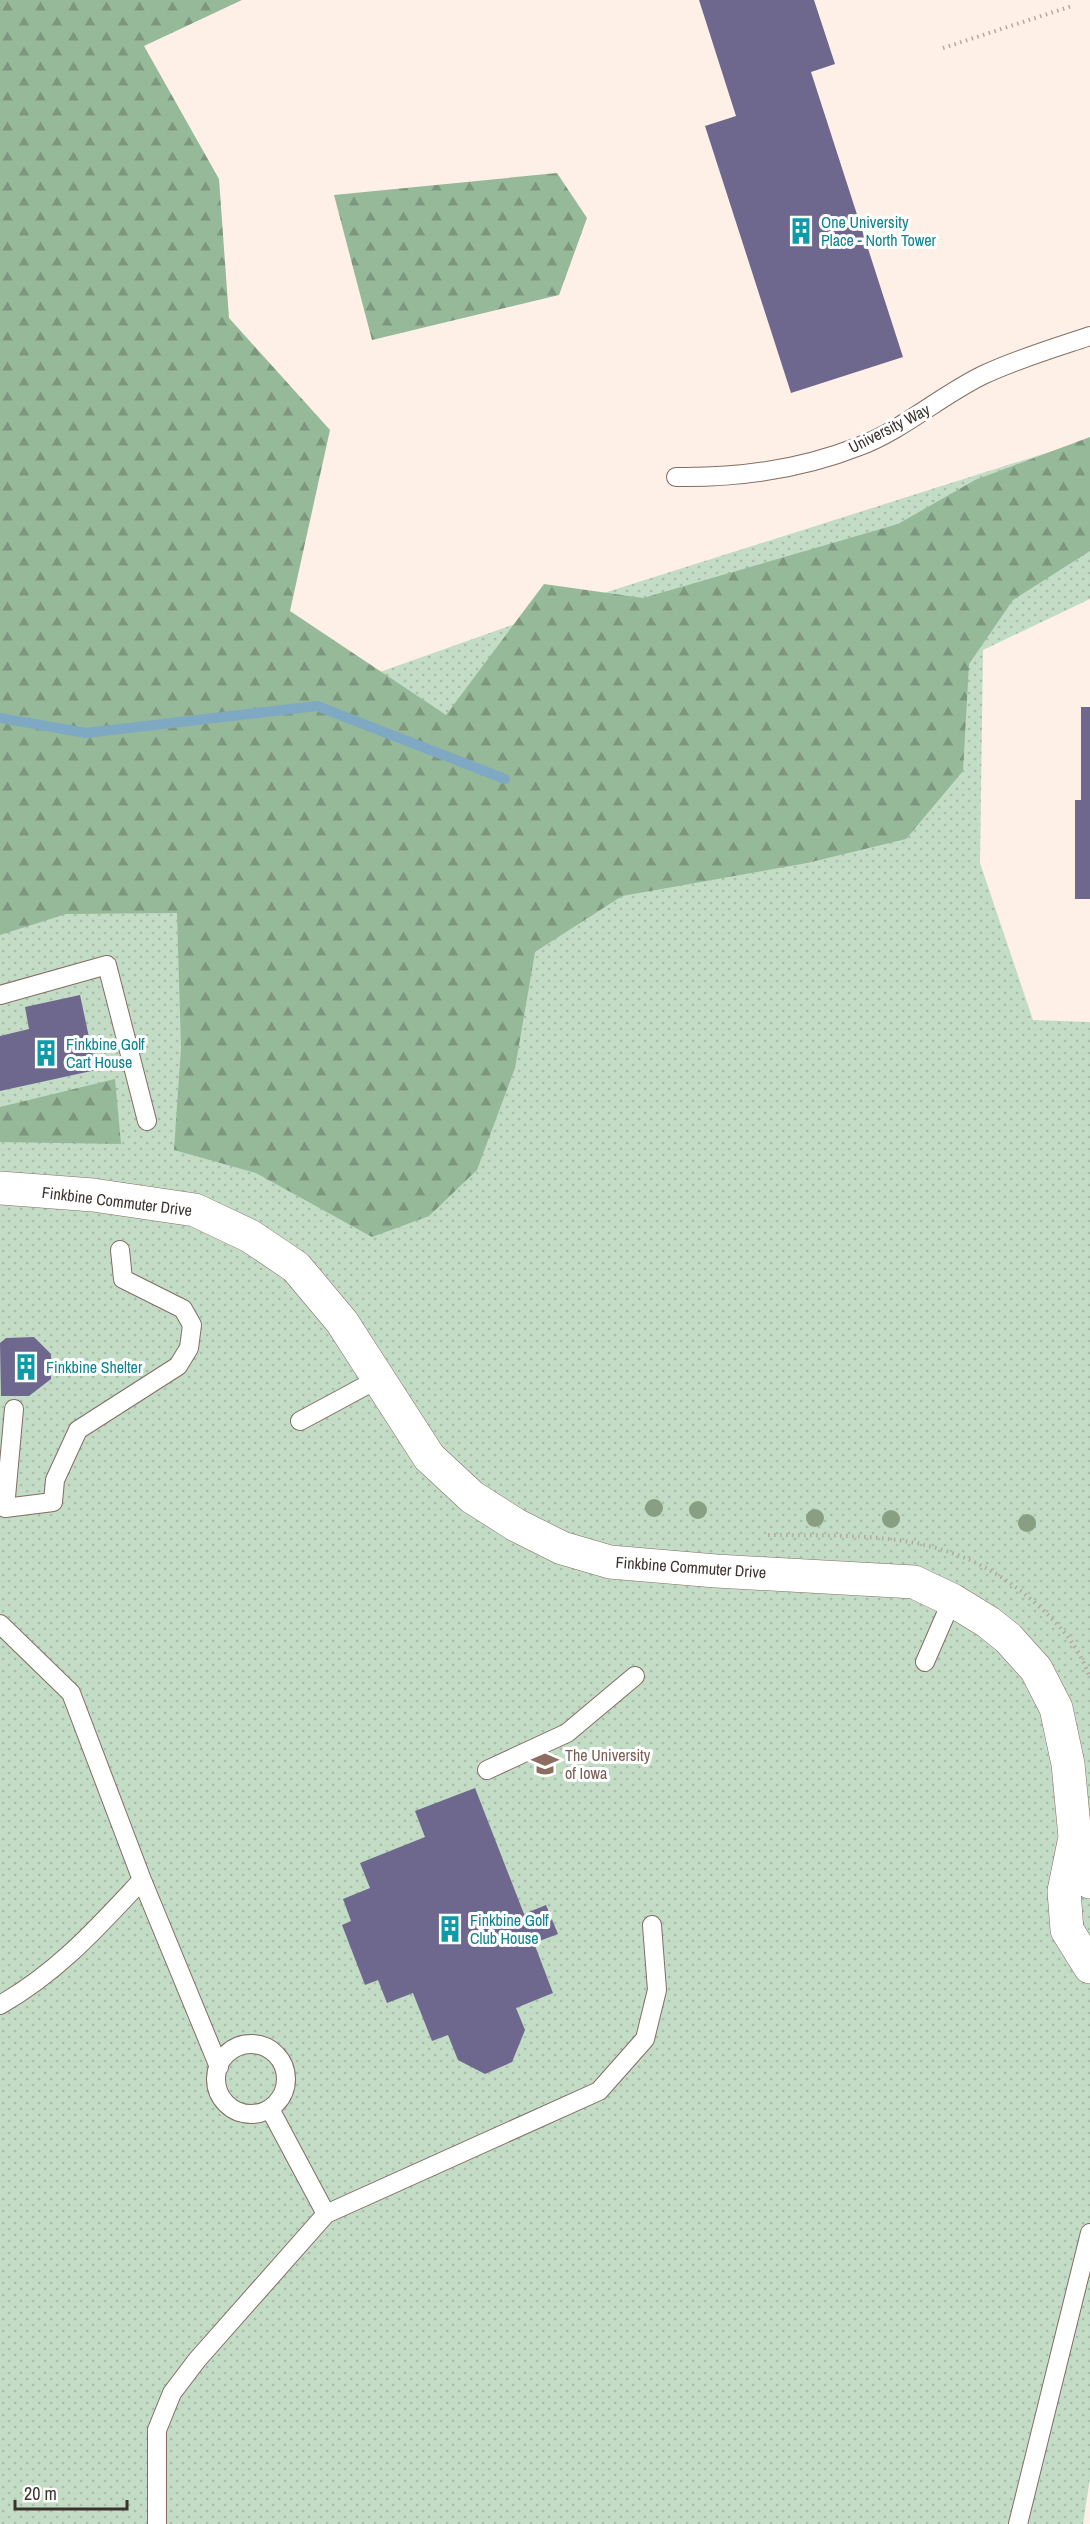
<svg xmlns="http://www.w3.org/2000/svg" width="1090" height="2524" font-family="'Archivo Narrow',sans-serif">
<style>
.grass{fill:url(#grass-dots)}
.forest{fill:url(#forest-firs)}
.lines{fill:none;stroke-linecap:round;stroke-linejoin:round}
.stream{stroke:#7fa9c2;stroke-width:10}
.building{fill:#6f688e}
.service-casing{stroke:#836d62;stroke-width:20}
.minor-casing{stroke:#836d62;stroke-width:34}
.path{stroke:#b5a8a1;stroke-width:4;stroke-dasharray:1.5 4.5;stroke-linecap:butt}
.service{stroke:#fff;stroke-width:18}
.minor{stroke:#fff;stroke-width:33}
.tree{fill:#899f84}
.labels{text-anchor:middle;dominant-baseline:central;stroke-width:6;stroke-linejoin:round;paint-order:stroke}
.culture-label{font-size:16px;fill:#0d838f;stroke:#fff;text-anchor:start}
.street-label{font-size:16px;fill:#3c332e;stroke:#fff}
.education-label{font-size:16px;fill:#785e54;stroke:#fff;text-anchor:start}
</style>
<defs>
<pattern id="grass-dots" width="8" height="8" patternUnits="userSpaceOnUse" patternTransform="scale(1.5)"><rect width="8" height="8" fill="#c3dcc5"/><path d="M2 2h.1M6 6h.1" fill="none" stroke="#a8bdaa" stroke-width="1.8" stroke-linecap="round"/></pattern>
<pattern id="forest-firs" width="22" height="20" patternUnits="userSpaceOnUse" patternTransform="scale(1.5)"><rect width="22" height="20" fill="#96b99a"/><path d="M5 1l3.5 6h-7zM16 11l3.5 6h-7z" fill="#7c977e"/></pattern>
</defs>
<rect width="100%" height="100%" fill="#feefe7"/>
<path class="grass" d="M1090,439V599L983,650L980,863L1033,1020L1090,1022V2478L1083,2524H0V807L588,598Z"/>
<path class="forest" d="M0,0H242L144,46L219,179L229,318L330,430L290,611L446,715L544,584L643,598L898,524L975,480L1090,437V551L1013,600L969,664L963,771L906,839L807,863L622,896L535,952L515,1068L477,1170L429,1216L372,1237L256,1173L174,1150L181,1048L177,913L66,914L0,935Z
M557,173L587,218L559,295L372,340L334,195Z
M115,1079L121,1144L0,1142V1107Z"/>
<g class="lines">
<path class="stream" d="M0,718L86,733L317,706L505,779"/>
</g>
<path class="building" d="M699,0H814L835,64L811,72L903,357L791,393L705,126L736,116Z
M1081,707H1090V899H1075V800H1081Z
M80,995L96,1070L0,1091V1036L29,1029L25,1007Z
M34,1337L51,1354V1379L29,1396H1L0,1343L6,1338Z
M475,1788L524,1914L546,1905L558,1934L534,1943L553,1993L516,2008L525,2030L512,2062L485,2074L458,2060L448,2035L432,2041L413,1993L387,2003L378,1980L365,1985L342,1925L351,1921L343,1899L370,1888L360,1863L425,1837L415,1811Z"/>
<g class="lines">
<defs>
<path id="service" d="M676,477C738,478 802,469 860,446C904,429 940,396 983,375C1017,359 1054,348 1090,336
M0,995L107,965L147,1121
M14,1409L5,1508L53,1502L55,1480L78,1430L178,1366L189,1348L192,1325L183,1309L123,1279L120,1250
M300,1421L378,1379
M0,1624L71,1693L142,1880C97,1928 58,1972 0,2005
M925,1662L952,1600
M487,1770L567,1733L635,1676
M142,1880L219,2067
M216 2079a35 35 0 1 1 70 0a35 35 0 1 1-70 0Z
M270,2109L326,2214
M157,2524V2430L172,2393L197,2360L326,2214L599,2091L645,2039L657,1990L652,1925
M1018,2524L1090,2233"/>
<path id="minor" d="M0,1188L93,1195L195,1210L250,1236L296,1267L342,1322L429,1457L472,1497L516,1525L562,1548L610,1562L716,1571L914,1582L952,1600L988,1622L1008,1638L1036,1669L1056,1708L1068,1764L1075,1837L1090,1882
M1074,1842L1064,1891L1067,1930L1090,1967"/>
</defs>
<use href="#service" class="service-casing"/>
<use href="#minor" class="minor-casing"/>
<path class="path" d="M943,48L1072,6
M768,1535C870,1536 953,1530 1034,1602C1060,1625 1078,1645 1090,1678"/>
<use href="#service" class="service"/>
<use href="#minor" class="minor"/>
</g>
<g class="tree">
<circle cx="654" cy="1508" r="9"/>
<circle cx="698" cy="1510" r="9"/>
<circle cx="815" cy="1518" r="9"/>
<circle cx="891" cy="1519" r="9"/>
<circle cx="1027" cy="1523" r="9"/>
</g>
<defs>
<symbol id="building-bare" viewBox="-9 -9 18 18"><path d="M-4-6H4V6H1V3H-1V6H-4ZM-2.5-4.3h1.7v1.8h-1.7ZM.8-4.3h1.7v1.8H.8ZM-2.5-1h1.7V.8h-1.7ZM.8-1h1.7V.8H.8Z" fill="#0f9aa8" stroke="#fff" stroke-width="2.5" paint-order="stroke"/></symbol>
<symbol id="university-bare" viewBox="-9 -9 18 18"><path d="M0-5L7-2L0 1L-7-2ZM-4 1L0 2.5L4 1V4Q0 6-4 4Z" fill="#8d6e63" stroke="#fff" stroke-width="2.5" paint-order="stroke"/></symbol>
</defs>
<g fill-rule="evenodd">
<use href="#building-bare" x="782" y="212" width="38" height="38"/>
<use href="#building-bare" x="27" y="1034" width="38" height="38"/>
<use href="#building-bare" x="7" y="1348" width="38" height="38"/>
<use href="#university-bare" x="526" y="1745" width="38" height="38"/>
<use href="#building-bare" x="431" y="1910" width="38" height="38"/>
</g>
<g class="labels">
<g class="culture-label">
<text x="821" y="222">One University<tspan x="821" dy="18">Place - North Tower</tspan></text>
<text x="66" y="1044">Finkbine Golf<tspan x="66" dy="18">Cart House</tspan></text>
<text x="46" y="1367">Finkbine Shelter</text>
<text x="470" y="1920">Finkbine Golf<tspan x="470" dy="18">Club House</tspan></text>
</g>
<g class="street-label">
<text transform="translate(889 428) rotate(-27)">University Way</text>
<text transform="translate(117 1201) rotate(7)">Finkbine Commuter Drive</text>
<text transform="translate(691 1567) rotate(4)">Finkbine Commuter Drive</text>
</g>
<g class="education-label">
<text x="565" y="1755">The University<tspan x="565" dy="18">of Iowa</tspan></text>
</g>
</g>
<path d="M15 2500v9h112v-9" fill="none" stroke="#3c332e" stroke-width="3"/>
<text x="24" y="2500" font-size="18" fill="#3c332e" stroke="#ffffff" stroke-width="4.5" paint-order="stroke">20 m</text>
</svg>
